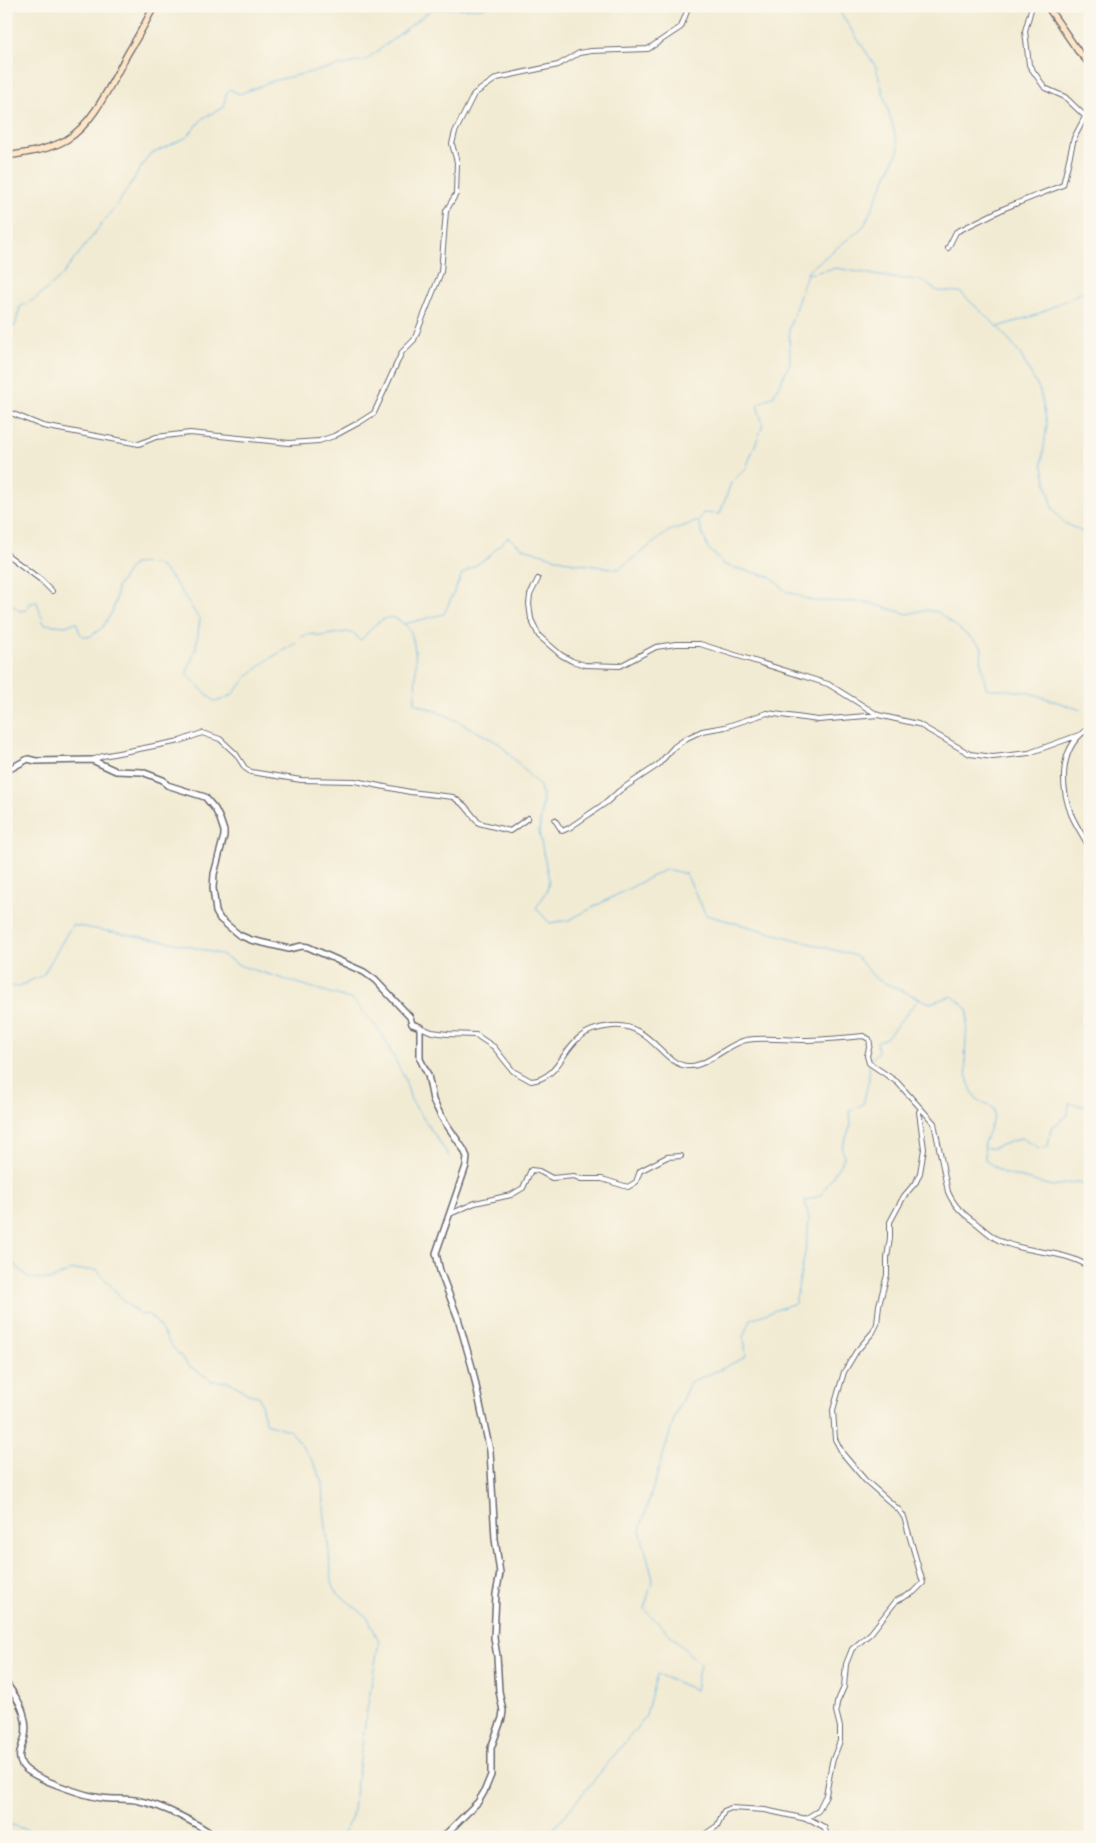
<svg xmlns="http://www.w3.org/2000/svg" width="1096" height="1843" font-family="'Comic Neue',sans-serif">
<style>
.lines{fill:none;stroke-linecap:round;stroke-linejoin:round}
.stream{stroke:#6fb9e8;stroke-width:1}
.minor-casing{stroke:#6b6870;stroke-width:6}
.tertiary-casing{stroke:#6b6870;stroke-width:8}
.secondary-casing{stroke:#6b6870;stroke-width:8}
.minor{stroke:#fff;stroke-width:4}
.tertiary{stroke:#fff;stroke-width:5}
.secondary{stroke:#fde5c5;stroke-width:5.5}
</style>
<rect width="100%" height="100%" fill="#fbf7ec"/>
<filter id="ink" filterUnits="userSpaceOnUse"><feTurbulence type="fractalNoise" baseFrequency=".02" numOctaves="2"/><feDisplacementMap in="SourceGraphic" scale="10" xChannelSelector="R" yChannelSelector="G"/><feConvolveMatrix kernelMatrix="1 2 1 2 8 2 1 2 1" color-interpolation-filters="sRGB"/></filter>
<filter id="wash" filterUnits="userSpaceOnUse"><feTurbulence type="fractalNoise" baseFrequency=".0096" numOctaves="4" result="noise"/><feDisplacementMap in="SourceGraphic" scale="20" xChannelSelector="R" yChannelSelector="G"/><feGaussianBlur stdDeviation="1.12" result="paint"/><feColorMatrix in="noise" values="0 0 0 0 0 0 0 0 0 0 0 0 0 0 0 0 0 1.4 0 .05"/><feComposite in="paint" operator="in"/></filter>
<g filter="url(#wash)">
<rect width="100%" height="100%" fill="#f2ebd3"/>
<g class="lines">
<path class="stream" d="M808,274L836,268L892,278L921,280L937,291L960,292L998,327L1036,315L1090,288
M998,327L1020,354L1040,391L1047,424L1042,463L1053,509L1063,522L1090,536
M6,330L15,326L20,307L35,299L60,278L121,199L149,155L187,137L203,118L224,107L226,94L230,89L239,94L276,80L366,60L432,9L483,8L487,6
M699,520L703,513L720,514L731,483L746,468L763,425L757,405L774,395L790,363L789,328L808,271L864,226L899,149L876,67L836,6
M6,601L20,611L26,610L31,603L37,602L44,624L66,626L76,622C80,630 77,636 89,637L102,628L112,612L116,599L117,587L133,564C141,564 150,562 157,565C172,572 189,606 200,619L196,648L187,672L188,676L214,701H219L232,695L249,675L269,659L296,643L303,636L313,634L320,636L347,632L355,634L359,640L362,639C372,628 385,610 400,621C405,625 411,629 412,636C418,656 415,682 415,703L448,716L500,744L540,787L543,799L539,832L549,880L547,891L536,908L550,923L569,920L666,869L686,874L706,915L856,956L876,979L930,1003L952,996L966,1007L968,1012C967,1039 959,1076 977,1099C981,1103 989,1106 994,1108V1117L984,1143L985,1160L1003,1173L1052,1186L1077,1182L1090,1187
M404,624L444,614L462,574L488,557L508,537L523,548L573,563L619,569L669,531L698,521L708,548L724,565L771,577L786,591L813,601L866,602L908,614L923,610L938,612L982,647L981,661L986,688L1027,692L1081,710
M6,985L17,987L43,975L72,925L171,942L220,954L241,966L353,1000L380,1031L405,1079L411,1100L449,1156
M871,1060L878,1051L877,1042L886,1038L919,999
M986,1148H993L1021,1138L1039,1148L1048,1147L1051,1128L1068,1115L1069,1103L1086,1107L1090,1104
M6,1257L29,1278L50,1280L72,1270H97L126,1303L141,1315L148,1314L157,1323L170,1344L189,1366L213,1381L230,1382L248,1394L259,1396L266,1423L291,1431L313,1461L323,1483L324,1508L333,1589L368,1618L379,1641L367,1710L352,1817L341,1837
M6,1822C16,1829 28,1826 35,1837
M547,1837L645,1718L657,1674L695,1690L700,1664L644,1609L653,1579L640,1530L676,1413L690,1382L724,1368L746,1356L744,1337L751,1319L795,1303L806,1248L809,1218L805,1201L821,1195L844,1158L842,1148L851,1125L850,1111L863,1104L869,1079V1064"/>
</g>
</g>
<g filter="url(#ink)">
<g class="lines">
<defs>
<path id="minor" d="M1032,6L1025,31L1029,65L1045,88L1065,97L1090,121
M948,248L956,232L1005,208L1063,185L1074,138L1085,117
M6,411L43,426L139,444L156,437L190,433L289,443L319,441L334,436L360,422L374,413L402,352L414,340L441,272L446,211L456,194L457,162L452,144L455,132L474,94L497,78L558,65L579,53L591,51L648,49L681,27L689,6
M6,554L41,580L52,591
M538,579L530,595L529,604L531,619L539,636L561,655L572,661L585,665L620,666L656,647L676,644H700L828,684L878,715
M1090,728C1059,745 1060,785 1071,814C1076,826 1084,837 1090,849
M92,760L103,756L180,741L202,733L220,739L236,754L245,768L251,772L301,780L355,781L410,792L453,797L465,806L479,823L510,831L528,818
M555,820L562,831L569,828L607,802L619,791L658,765L674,747L687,738L702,731L725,727L767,713L818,720L878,715L918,724L970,754L993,757L1029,753L1079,735
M420,1027L432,1032L447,1034L476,1035L494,1047L513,1071L531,1081C559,1078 561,1051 580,1037C588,1030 602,1027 612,1026C650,1022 662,1064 687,1066C706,1068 727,1044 746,1040C764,1037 785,1040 803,1040C823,1040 843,1038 863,1036L869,1039L870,1044L867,1056L869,1063L897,1082L934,1123L948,1192C954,1206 963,1214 976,1223C986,1231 996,1241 1008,1244C1036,1254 1062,1250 1090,1267
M450,1214L475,1203L511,1195L523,1188L531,1170L539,1171L552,1178L574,1176L581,1179H602L628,1187L636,1182L640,1171L667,1157L681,1156
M805,1819L818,1811L826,1795L832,1762L840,1741V1727L836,1711L837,1703L844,1687L846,1664L852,1649L871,1633L896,1601L914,1592L923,1583L904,1517L899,1510L865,1480L843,1454L835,1439L833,1410L844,1372L856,1352L873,1332L877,1324L879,1305L887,1275V1258L890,1238V1222L904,1196L916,1182L920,1173L924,1149L919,1112L921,1109
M701,1837L717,1826L724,1811L731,1808L765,1810L811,1820L824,1827L828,1837"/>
<path id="tertiary" d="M6,771L28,759L36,761L92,760L116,771L142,772L163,780L167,785L205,797L215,809L220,819L224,831V836L214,874L213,888L216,912L220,919L239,935L251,940L289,949L302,946L308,947L364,972L375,980L410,1017L412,1024L420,1027V1059L428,1075L433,1100L441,1116L464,1150L467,1157L466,1166L436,1253L440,1271L458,1318L472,1367L490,1451L495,1539L500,1573L496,1594L494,1638L497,1656L499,1691L503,1711L502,1718L491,1748V1775L484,1792L478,1802L443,1837
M6,1683C13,1693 22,1704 24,1716C26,1722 26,1730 25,1736C23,1745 16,1756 22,1765C30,1778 86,1796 102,1798C115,1800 128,1798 140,1801C164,1806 197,1823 216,1837"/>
<path id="secondary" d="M1047,6L1078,51L1090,64
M6,156C26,153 48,150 66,140C94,124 112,81 128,53C137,38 146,23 154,6"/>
</defs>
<use href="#minor" class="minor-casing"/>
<use href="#tertiary" class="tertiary-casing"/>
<use href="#secondary" class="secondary-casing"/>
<use href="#minor" class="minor"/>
<use href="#tertiary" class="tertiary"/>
<use href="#secondary" class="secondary"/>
</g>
</g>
<rect width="1096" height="1843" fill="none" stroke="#fbf7ec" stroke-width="25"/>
</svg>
